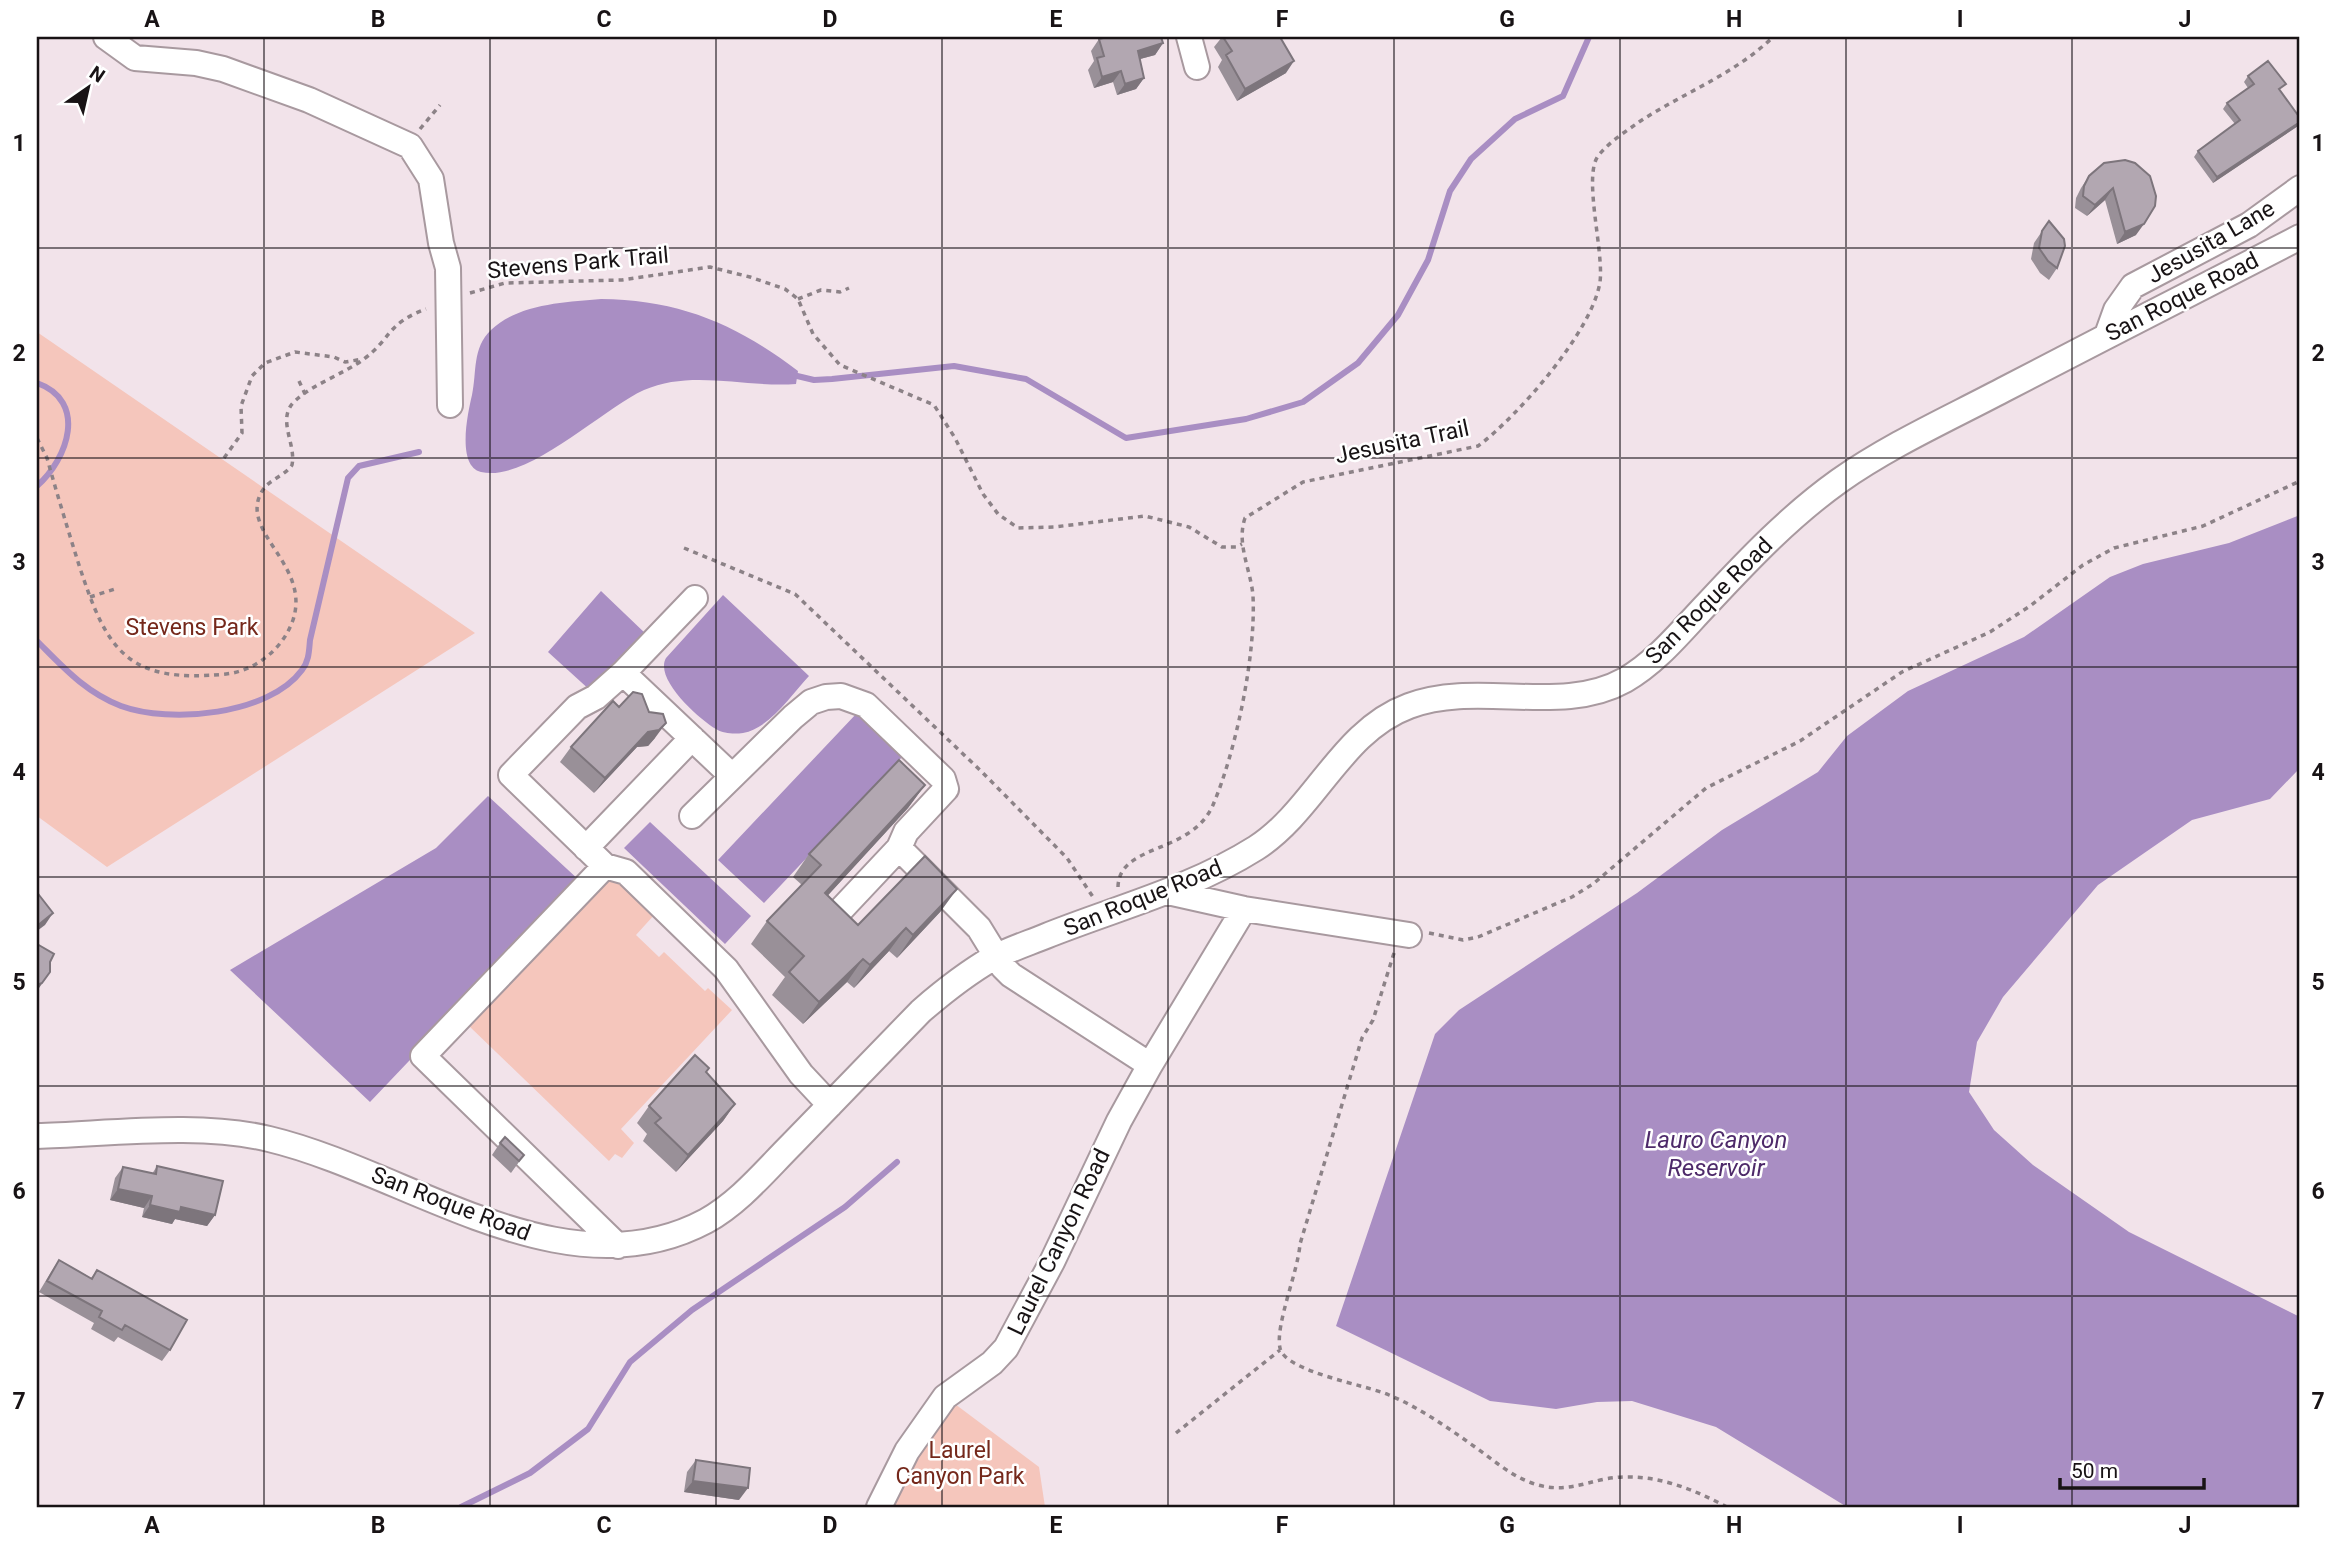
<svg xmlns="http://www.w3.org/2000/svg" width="2337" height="1544" font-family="Roboto,sans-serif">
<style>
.green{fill:#f5c6bc}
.water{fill:#a98ec3}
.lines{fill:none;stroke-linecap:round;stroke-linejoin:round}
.stream{stroke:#a98ec3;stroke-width:6}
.minor-casing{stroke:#a8999f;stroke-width:28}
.path{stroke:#8c8287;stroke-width:3.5;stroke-dasharray:5 5;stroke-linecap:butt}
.minor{stroke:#fff;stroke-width:24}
.wall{fill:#999098}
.shaded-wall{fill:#7d757c}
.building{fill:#b2a7b1;stroke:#7d757c;stroke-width:2}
.grid{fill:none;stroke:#181315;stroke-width:2;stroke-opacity:0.55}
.labels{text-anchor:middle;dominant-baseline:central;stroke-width:5;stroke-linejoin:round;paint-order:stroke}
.street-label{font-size:23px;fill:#181315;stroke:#fff}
.park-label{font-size:23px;fill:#75281b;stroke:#fff}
.water-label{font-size:24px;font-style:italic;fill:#4e2a6a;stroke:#fff}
.neatline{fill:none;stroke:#181315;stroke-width:2.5}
.grid-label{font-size:23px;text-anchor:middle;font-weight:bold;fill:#181315}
</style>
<rect width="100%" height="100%" fill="#f2e3ea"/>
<path class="green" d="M37,332L475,633L107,867L37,816Z
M614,880L623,883L655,914L636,935L659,957L664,952L705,991L708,988L732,1010L621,1129L634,1143L622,1158L615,1154L609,1161L468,1025L607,881Z
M951,1401L1039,1467L1045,1507H887Z"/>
<path class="water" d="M601,299C680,300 736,324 798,371L796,384C746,388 692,369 644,390C602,409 527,483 481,472C456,466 468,412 472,395C477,372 472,348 491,330C518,304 565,302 601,299Z
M2300,515L2298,770L2270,799L2192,820L2098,885L2003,997L1977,1042L1969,1092L1994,1130L2033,1165L2129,1232L2300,1317V1507H1847L1716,1427L1632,1401L1597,1402L1556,1409L1490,1401L1336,1326L1435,1034L1459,1010L1637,893L1722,830L1818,772L1847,736L1908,691L2024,637L2110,577L2143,564L2229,543Z
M601,591L647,635L592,692L548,652Z
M723,595L809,676C791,695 770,728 743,733C735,734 724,734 716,729C699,719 654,679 666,658Z
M857,713L903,756L764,903L718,860Z
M488,796L580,881L370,1102L230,970L436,848Z
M650,822L751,916L725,944L624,848Z"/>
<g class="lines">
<path class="stream" d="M793,375L814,380L832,379L954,366L1026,379L1126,438L1246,419L1303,402L1358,363L1398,315L1428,260L1450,191L1471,159L1515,119L1563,96L1589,37
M37,383C88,401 68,459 37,486
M37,641C63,667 85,692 121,706C170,724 269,715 302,670C309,661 309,651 310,640L348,478L359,466L419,452
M461,1507L530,1473L588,1429L630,1362L692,1310L845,1207L897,1162"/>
<defs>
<path id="minor" d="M106,37L135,58L196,63L223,69L309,100L410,146L431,179L441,243L448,268L450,405
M1189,37L1197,67
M2107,335L2116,310L2133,286L2249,225L2300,188
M623,673L732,776
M692,816L793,717L811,702L826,697L841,696L866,705L943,779L946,789L906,832L899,848L835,916
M586,848L692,738
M899,848L979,928L1003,967L1011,975L1150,1065L1244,909
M605,866L511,775L577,707L596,697L623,673L695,598
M1168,892L1244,909L1409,935
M37,1136C108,1134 200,1122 269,1139C408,1172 564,1297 706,1221C740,1202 765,1171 792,1144C835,1100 878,1055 921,1011C944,991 967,973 993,958C1010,949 1029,943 1046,936C1116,908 1191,889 1256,848C1315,810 1341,731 1409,706C1478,680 1561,716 1625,680C1658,661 1682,630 1708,603C1749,559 1790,516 1839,481C1890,445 1948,419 2003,390C2102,339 2201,287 2300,237
M618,1246L423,1056L605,866L626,872L726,969L801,1074L830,1105
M879,1507L907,1451L945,1397L992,1363L1006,1348L1052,1262L1119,1121L1150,1065"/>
</defs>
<use href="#minor" class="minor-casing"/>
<path class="path" d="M420,129L440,105
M470,293L505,283L622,280L710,267L750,277L785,289L798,299L813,334L840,365L934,405L955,438L983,494L998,514L1018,528L1054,527L1145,516L1189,527L1222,547H1236L1242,544
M798,299L821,290L840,292L849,288
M299,381L305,394
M37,438L47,458C57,494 68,530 79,565C107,651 127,684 226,674C255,671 283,649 293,620C311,565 240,533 261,493C268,479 284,477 292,465C296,446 280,424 290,407C301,389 346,373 364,359C392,338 386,324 426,309
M224,458L242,433L241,406L252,376L265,363L295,352L334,357L345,362L363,359
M684,548L795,594L981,771L1067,858L1093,897
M90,597L115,589
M1118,887C1119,843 1191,855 1213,805C1236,751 1256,655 1253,596C1251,570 1236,544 1245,518L1303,482L1478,446C1518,416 1592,332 1600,282C1604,251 1583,177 1598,156C1609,142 1625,132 1639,122C1683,93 1735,74 1773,37
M1429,933L1463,940L1478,937L1572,897L1593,884L1706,788L1800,741L1902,672L1990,632L2030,606L2083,565L2114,548L2203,526L2300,481
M1394,953L1373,1020L1362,1038L1300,1244C1298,1272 1275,1325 1280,1348C1285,1372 1367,1385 1389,1395C1420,1408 1447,1427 1475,1447C1495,1461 1513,1478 1538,1485C1564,1492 1581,1484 1605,1479C1649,1471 1689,1487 1727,1507
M1176,1433L1280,1350"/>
<use href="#minor" class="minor"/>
</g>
<path class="wall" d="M1222,37H1280L1286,73L1237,101L1218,67L1222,60L1214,47Z
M1099,39L1163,43L1155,55L1140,59L1144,78L1136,89L1117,95L1113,82L1094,88L1088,70L1094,61L1091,51Z
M2248,76L2281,91L2300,123L2298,126L2213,183L2194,157L2198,151L2235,124L2223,109L2227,103L2248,88L2244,82Z
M2104,163L2136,235L2117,244L2105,200L2087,216L2075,208L2076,198L2081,188L2089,176Z
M2049,221L2057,268L2049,280L2040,273L2031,259L2034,243Z
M655,738L648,746L637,747L594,793L560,762L571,747Z
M925,785L908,808L828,895L858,925L941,911L897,958L889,951L854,988L847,982L803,1024L772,995L785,977L751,944L767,921L802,885L793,877L809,854Z
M709,1068L706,1073L735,1104L723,1121L676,1172L643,1141L647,1134L637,1123L649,1106Z
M500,1143L524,1155L511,1173L492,1155Z
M157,1166L215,1215L207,1226L175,1219L172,1224L142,1217L144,1208L110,1200L115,1178L123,1167L152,1174Z
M59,1260L91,1278L97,1270L170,1350L162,1361L118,1337L114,1342L91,1329L94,1323L39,1292L51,1272Z
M696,1460L739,1500L684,1492L687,1472Z"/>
<path class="shaded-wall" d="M1163,43L1155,55L1129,62L1138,51Z
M1294,61L1286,73L1237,101L1245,89Z
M1121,71L1113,82L1094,88L1102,77Z
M1144,78L1136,89L1117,95L1125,84Z
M2300,122L2298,126L2213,183L2217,177Z
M2113,188L2105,200L2087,216L2095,205Z
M2144,224L2136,235L2117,244L2125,232Z
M666,723L655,738L648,746L637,747L594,793L605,778L648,732Z
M925,785L908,808L809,916L825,893Z
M957,889L941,911L897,958L913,935Z
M53,913L45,925L37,931V926Z
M906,928L889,951L854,988L870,965Z
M863,959L847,982L803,1024L819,1002Z
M50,972L37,991V985Z
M735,1104L723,1121L676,1172L688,1155Z
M118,1189L152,1196L144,1208L110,1200Z
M150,1205L181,1207L215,1215L207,1226L175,1219L172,1224L142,1217Z
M693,1481L748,1488L739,1500L684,1492Z"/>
<path class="building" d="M1107,37H1161L1163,43L1138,51L1144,78L1125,84L1121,71L1102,77L1097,58L1104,56L1099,39Z
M1223,37H1280L1294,61L1245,89L1226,55L1232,51Z
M2268,61L2286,84L2279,89L2300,118V122L2217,177L2198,151L2240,120L2227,103L2254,84L2248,76Z
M2125,160L2135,163L2150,176L2156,196L2155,206L2144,224L2125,232L2113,188L2095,205L2083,196L2084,186L2089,176L2104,163Z
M2049,221L2064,239L2065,246L2057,268L2048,261L2039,248L2042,231Z
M633,692L642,694L649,712L663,714L666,723L659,730L648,732L605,778L571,747L613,701L619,707Z
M899,760L925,785L825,893L858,925L925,856L957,889L913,935L906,928L870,965L863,959L819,1002L789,972L804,956L767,921L821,865L809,854Z
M39,895L53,913L37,926V897Z
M37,944L54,954L50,962V972L42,983L37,985Z
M695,1055L709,1068L706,1072L735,1104L688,1155L655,1123L661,1118L649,1106Z
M505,1137L524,1155L519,1161L500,1143Z
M157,1166L223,1181L215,1215L181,1207L180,1212L150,1205L152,1196L118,1189L123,1167L156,1174Z
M59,1260L92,1279L97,1270L187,1320L170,1350L125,1325L122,1330L99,1317L102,1311L47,1281Z
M696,1460L750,1468L748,1488L693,1481Z"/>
<path class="grid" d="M264,37V1507M490,37V1507M716,37V1507M942,37V1507M1168,37V1507M1394,37V1507M1620,37V1507M1846,37V1507M2072,37V1507M37,248H2300M37,458H2300M37,667H2300M37,877H2300M37,1086H2300M37,1296H2300"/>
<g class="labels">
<g class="street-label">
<text transform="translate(2211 242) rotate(-30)">Jesusita Lane</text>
<text transform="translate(578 263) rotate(-5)">Stevens Park Trail</text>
<text transform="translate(2182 297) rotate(-27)">San Roque Road</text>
<text transform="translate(1402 442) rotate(-12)">Jesusita Trail</text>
<text transform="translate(1709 601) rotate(-45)">San Roque Road</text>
<text transform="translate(1143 898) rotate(-22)">San Roque Road</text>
<text transform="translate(451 1204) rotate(21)">San Roque Road</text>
<text transform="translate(1059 1242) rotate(-64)">Laurel Canyon Road</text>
</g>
<g class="park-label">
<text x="192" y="627">Stevens Park</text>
<text x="960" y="1450">Laurel<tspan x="960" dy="26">Canyon Park</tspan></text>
</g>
<g class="water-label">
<text x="1716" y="1140">Lauro Canyon<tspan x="1716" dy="28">Reservoir</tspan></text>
</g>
</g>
<rect width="2337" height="1544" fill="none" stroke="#ffffff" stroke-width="77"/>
<g transform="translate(88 88) rotate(34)" stroke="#ffffff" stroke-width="5" paint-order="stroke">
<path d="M0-5L12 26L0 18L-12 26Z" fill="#181315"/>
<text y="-10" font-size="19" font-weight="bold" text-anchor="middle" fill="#181315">N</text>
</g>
<path d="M2060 1478v10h144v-10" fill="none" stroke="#181315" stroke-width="3.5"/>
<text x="2071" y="1478" font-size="21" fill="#181315" stroke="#ffffff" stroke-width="5" paint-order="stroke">50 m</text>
<rect x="38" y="38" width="2260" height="1468" class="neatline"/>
<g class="grid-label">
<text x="152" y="27">A</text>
<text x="378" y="27">B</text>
<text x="604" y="27">C</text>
<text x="830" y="27">D</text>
<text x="1056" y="27">E</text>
<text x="1282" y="27">F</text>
<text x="1507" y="27">G</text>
<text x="1734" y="27">H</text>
<text x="1960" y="27">I</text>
<text x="2185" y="27">J</text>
<text x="19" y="151">1</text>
<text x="2318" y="151">1</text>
<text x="19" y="361">2</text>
<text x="2318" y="361">2</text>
<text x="19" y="570">3</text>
<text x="2318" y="570">3</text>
<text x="19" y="780">4</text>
<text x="2318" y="780">4</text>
<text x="19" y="990">5</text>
<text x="2318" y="990">5</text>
<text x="19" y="1199">6</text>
<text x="2318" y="1199">6</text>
<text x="19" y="1409">7</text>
<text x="2318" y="1409">7</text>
<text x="152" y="1533">A</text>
<text x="378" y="1533">B</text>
<text x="604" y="1533">C</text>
<text x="830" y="1533">D</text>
<text x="1056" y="1533">E</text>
<text x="1282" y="1533">F</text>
<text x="1507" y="1533">G</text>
<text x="1734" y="1533">H</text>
<text x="1960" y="1533">I</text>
<text x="2185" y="1533">J</text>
</g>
</svg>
